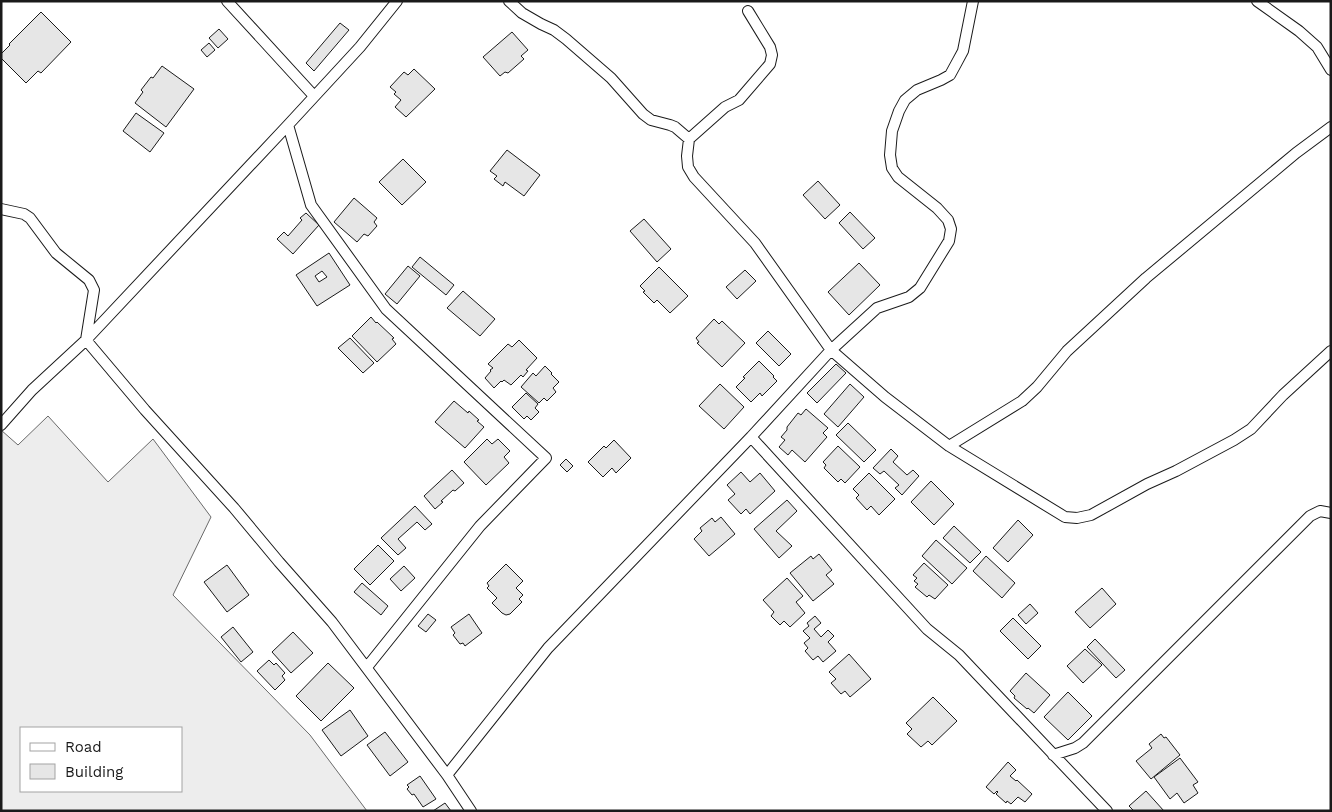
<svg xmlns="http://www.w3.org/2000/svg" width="1332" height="812" font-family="'Work Sans',sans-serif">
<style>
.built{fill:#ededed;stroke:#6a6a6a;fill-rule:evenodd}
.building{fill:#e6e6e6;stroke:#1a1a1a;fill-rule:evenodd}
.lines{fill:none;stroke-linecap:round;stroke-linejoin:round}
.street-casing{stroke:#1a1a1a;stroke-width:12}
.street{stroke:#fff;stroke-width:10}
</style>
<rect width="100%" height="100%" fill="#fff"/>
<path class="built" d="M48,416L108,482L153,439L211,517L173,595L310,735L367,811H1V430L18,445ZM21,728H181V791H21Z"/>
<path class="building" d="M41,12L71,42L41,73L38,71L26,83L1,58V54L10,45L9,44Z
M340,23L349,30L314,71L306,63Z
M219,29L228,39L218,48L209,38Z
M512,32L528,50L521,56L524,59L508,73L505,72L500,76L483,57Z
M209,43L215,50L207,57L201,50Z
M162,66L194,89L166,127L135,103L143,92L141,90L151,77L153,78Z
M414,69L435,89L406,117L395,107L401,100L394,94L396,92L390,87L404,72L408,75Z
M136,113L164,133L150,152L123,131Z
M507,150L540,175L524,196L505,182L503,186L494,179L497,176L490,171Z
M403,159L426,182L402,205L379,182Z
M818,181L840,205L825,219L803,195Z
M354,198L377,218L374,222L377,226L368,236L364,234L357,242L334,222Z
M850,212L875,238L863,249L839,223Z
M306,213L319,225L293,254L277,239L284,232L288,236L302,220L300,218Z
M644,219L671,249L657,262L630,231Z
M329,253L350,285L317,306L296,275ZM322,271L327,277L319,282L315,276Z
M420,257L454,285L446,295L412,267Z
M859,263L880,285L849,315L828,292Z
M408,266L420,276L397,304L385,294Z
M659,267L688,296L670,313L657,300L654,303L643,292L645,291L640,286Z
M745,270L756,281L737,299L726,287Z
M463,291L495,319L480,336L447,308Z
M371,317L376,323L377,322L394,338L392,339L396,344L377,362L352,336Z
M714,319L719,324L722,321L745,343L722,367L697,343L699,342L696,338Z
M768,331L791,354L779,366L756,343Z
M350,338L374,363L363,373L338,348Z
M519,340L537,358L526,370L528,371L523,377L521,375L511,385L504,380L502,382L501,381L494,388L485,378L491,371L490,370L493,368L488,364L508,344L512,347Z
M759,361L774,376L773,377L777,381L762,396L760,393L751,402L736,387L745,378L743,377Z
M836,364L846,373L817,403L807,393Z
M545,366L552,373L551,374L559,382L553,388L556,392L547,401L544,398L539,403L521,387L533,373L536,376Z
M720,384L744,407L724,429L699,406Z
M850,384L864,397L838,427L824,414Z
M526,393L538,404L535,408L539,412L531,420L527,416L524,419L512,407Z
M454,401L468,413L469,411L479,420L477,421L484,427L465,448L435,422Z
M806,409L828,428L823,433L827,437L805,462L792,450L788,455L779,447L785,440L781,437L787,430V427L798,413L801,415Z
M848,423L876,450L864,462L836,435Z
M487,439L492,444L498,439L510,451L504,457L509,463L486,485L464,462Z
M614,440L631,458L616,473L612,468L603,477L588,462L604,446L606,448Z
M838,446L860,467L845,483L841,479L838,482L824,468L826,465L823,462Z
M891,449L898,456L893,462L907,475L913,470L919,476L902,495L895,488L899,485L884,471L880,474L873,468Z
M566,459L573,466L567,472L560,465Z
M452,470L464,483L455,491L453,490L441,501L443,502L435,509L424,496Z
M741,472L750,482L760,473L775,491L750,514L746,509L741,514L728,500L735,494L727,485Z
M869,473L895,499L879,515L871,506L867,510L856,498L859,495L853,489Z
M931,481L954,504L934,525L911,502Z
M787,500L797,511L776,531L792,546L779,558L754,529Z
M415,506L432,524L425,530L417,522L398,539L406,548L398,555L381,538Z
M721,517L735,534L709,556L694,539L702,531L700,528L712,518L715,522Z
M1018,520L1033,535L1008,562L993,548Z
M954,526L981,552L970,563L943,538Z
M936,540L967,568L952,584L922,556Z
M378,545L394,561L370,585L354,569Z
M819,554L832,570L826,575L834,584L813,601L790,573L811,556L813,559Z
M986,556L1015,583L1002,598L973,571Z
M924,563L948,585L935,599L929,595L927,597L915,587L918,584L914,581L917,578L913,575Z
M506,564L523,581L516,588L523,595L519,599L522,602L510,614L506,615L502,613L492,603L497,598L487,588L489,586L487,583Z
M227,565L249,595L227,612L204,582Z
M404,566L415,578L401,591L390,579Z
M787,578L803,596L796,602L805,613L790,627L784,621L780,625L771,616L774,612L763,600Z
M362,583L388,606L381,615L354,592Z
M1102,588L1116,604L1090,628L1075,612Z
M1030,604L1038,613L1026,624L1018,615Z
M428,614L436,620L426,632L418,626Z
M469,614L482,633L465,646L463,643L460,644L453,635L455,633L451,627Z
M815,616L821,623L814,629L821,637L828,630L834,636L828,642L836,651L823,662L818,656L813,660L805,651L808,648L804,643L810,638L803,631L809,626L807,623Z
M1013,618L1041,646L1028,659L1000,631Z
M233,627L253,652L241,662L221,637Z
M293,632L313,653L291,673L272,652Z
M1095,639L1125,670L1116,678L1087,647Z
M1085,649L1102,665L1083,683L1067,666Z
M849,654L871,679L850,697L845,691L841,694L831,683L836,679L829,672Z
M269,660L274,665L276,663L285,673L282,676L285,680L275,690L257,671Z
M328,663L354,688L321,721L296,696Z
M1026,673L1050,695L1034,713L1028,708L1027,709L1014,698L1015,696L1010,691Z
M1068,692L1092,716L1068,740L1044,717Z
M933,697L957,721L932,745L928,741L921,747L907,734L912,729L906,723Z
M350,710L368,736L341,756L322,730Z
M385,732L408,762L390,776L367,745Z
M1161,734L1164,738L1166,737L1180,755L1151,779L1136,761L1152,748L1149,744Z
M1180,758L1198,782L1193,785L1198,793L1184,803L1177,793L1170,799L1154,777Z
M1008,762L1016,770L1010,776L1016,781L1017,780L1032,794L1025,802L1018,797L1011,804L1007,801L1006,803L996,794L998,792L997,791L994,794L986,787Z
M420,776L436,799L423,807L414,794L412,795L407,789L409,787L407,785Z
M1146,791L1164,811H1134L1129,806Z
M445,803L451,811H433Z"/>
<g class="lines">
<defs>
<path id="street" d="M227,1L314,96
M509,1L522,13L541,24L554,30L566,39L611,78L643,114L651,120L670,125L675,127L689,139
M1257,1L1299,31L1317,47L1331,70
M748,11L770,47L772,55L770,64L739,100L725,107L689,139L687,156L688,167L694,177L755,243L831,350L885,397L949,446L1065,517L1077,518L1091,515L1147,484L1176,471L1234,440L1251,429L1283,395L1331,351
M288,125L311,205L386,309L546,458L480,526L367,667
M1,209L24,214L30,218L56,253L89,280L94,290L86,340L145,410L234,508L279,562L332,622L447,775L471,811
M1,425L32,390L86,340L288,125L360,47L397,1
M751,437L927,629L959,655L1107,811
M949,446L1022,401L1037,387L1067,351L1146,278L1296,153L1331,127
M1053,755L1075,748L1083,743L1310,516L1320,511L1331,513
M447,775L548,648L751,437L831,350L877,308L909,297L920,288L949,241L951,229L948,220L937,208L898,177L892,168L890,155L892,131L899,111L905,100L917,90L941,80L950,75L956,64L963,51L973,1"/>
</defs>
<use href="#street" class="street-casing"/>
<use href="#street" class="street"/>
</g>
<rect width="1332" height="812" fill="none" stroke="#1a1a1a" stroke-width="5"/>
<rect x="20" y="727" width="162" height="65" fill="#ffffff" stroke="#a3a3a3"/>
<rect x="30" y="743" width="25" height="8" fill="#ffffff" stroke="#a3a3a3"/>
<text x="65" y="752" font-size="15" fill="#1a1a1a">Road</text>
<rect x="30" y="764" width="25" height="15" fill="#e6e6e6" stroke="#a3a3a3"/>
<text x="65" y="777" font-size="15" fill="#1a1a1a">Building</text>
</svg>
